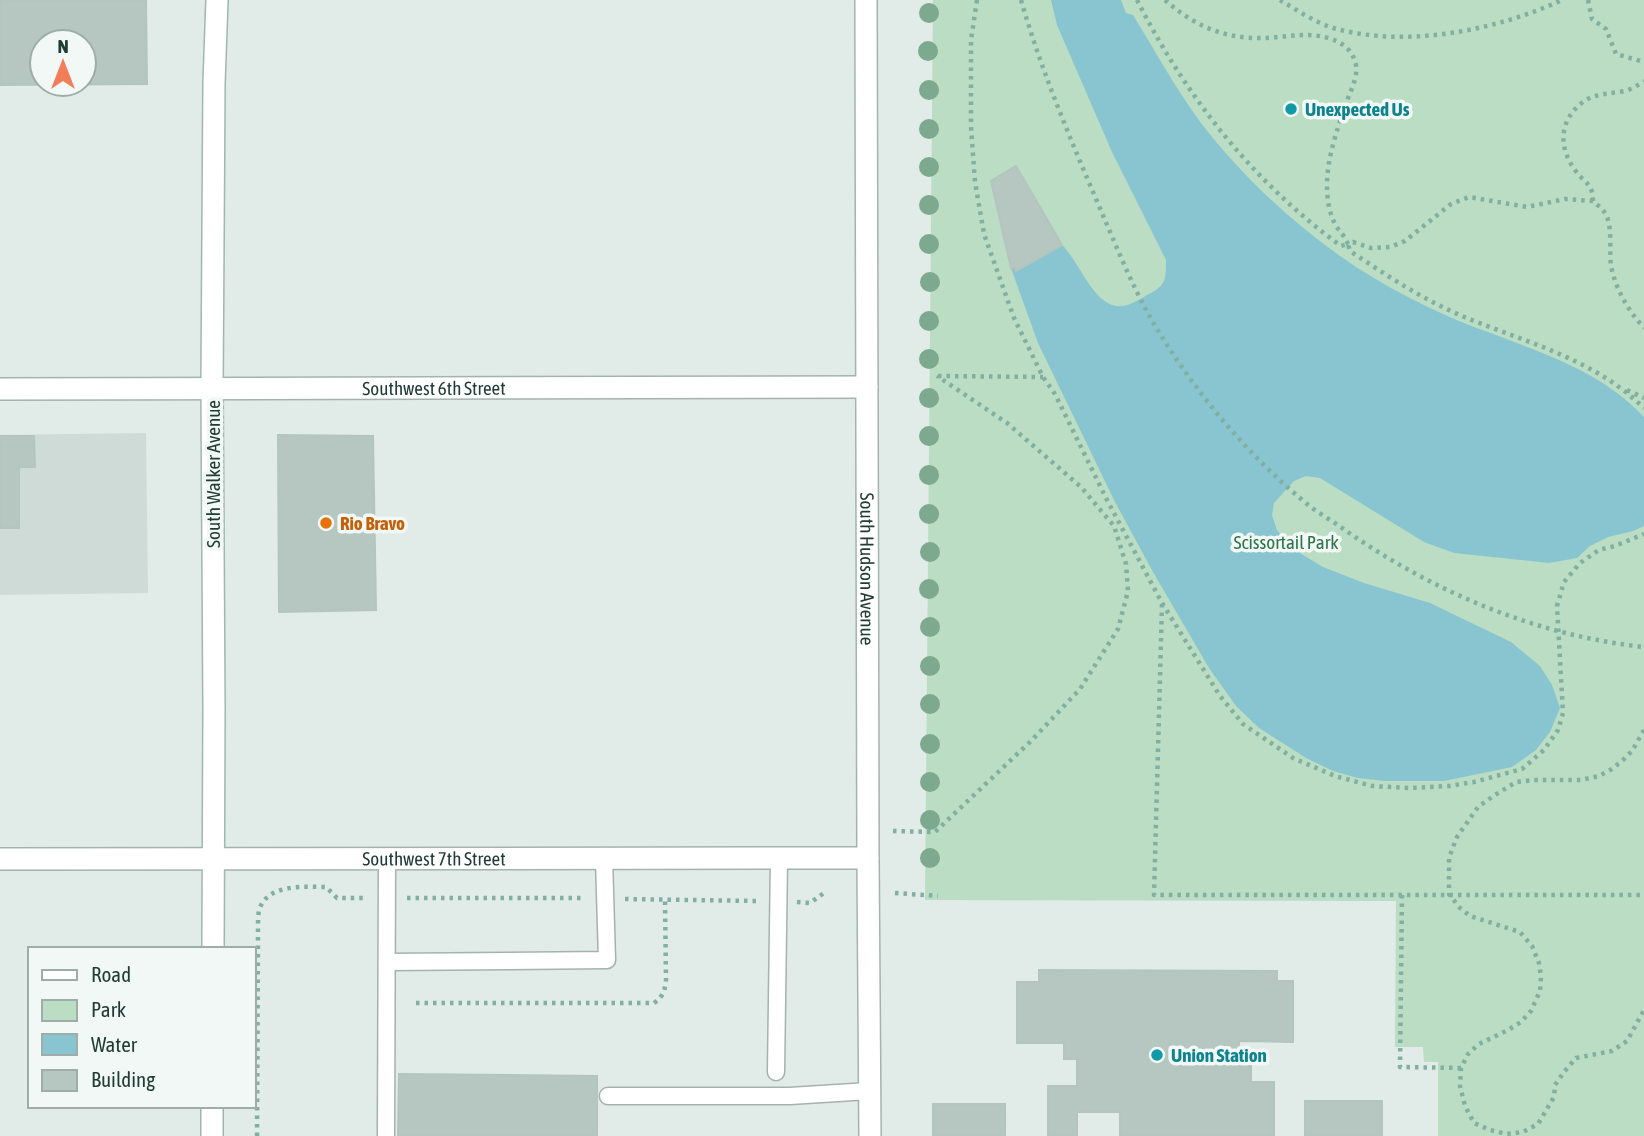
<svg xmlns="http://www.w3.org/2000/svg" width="1644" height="1136" font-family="'Asap Condensed',sans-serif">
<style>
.built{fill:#cfdbd6}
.green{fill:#baddc3}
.water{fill:#89c5d0}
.building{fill:#b6c6c0;stroke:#b3c5be;stroke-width:2;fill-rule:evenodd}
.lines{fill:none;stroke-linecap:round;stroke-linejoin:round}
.service-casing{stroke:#a4b3ae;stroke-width:19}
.minor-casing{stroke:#a4b3ae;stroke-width:24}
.tertiary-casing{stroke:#a4b3ae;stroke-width:24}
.secondary-casing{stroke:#9fb7af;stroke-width:24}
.path{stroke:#81afa1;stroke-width:4.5;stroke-dasharray:3.5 5;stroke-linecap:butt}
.service{stroke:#fff;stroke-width:16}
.minor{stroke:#fff;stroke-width:21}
.tertiary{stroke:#fff;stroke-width:21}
.secondary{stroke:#fff;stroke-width:21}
.tree{fill:#7da98f}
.culture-dot{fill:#0f9aa8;stroke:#f1f8f5;stroke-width:2.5}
.food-dot{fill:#e8710a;stroke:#f1f8f5;stroke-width:2.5}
.labels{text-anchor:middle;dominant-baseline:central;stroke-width:7;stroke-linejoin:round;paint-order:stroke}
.culture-label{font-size:19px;font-weight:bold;fill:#0d838f;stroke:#f1f8f5;text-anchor:start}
.street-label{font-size:19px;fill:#213c35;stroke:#f1f8f5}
.food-label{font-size:19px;font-weight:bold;fill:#c56008;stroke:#f1f8f5;text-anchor:start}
.park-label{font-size:19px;fill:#2c7347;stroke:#f1f8f5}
</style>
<rect width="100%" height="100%" fill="#e1ebe7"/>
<path class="built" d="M146,433L148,593L0,595V435Z"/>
<path class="green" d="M933,0H1644V1136H1438V1062H1424L1423,1047H1395L1396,901L925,900Z"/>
<path class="water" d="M1051,0H1121L1126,13L1133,15C1155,51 1176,89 1201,123C1256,194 1330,258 1410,298C1435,311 1462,323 1488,332C1545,354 1601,371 1644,417V526L1633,531L1608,537L1590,546L1577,558L1549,563L1454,553L1424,542L1320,478L1306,476L1294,481L1274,503L1272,515L1277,530L1293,549L1323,567L1364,583L1430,603L1511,642L1540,666L1552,685L1560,708L1550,732L1536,750L1512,767L1444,781H1385L1358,778L1333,771L1306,758L1259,728L1236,706L1209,668L1153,572L1115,502L1038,343L1011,268L1015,267L1017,270L1062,245C1079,261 1092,302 1116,306C1126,308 1139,300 1147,295C1166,286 1166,280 1166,260L1112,152L1057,25Z"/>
<path class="building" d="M0,0H146L147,84L0,85ZM42,42H84V84H42Z
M1016,166L1062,245L1016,271L1015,267L1011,268L991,181Z
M278,435L373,436L376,610L279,612Z
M0,436H34L35,467H19V528H0Z
M1039,970L1277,971V981H1293V1042L1239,1041V1052H1251V1082H1274V1136H1120V1112H1077V1136H1048V1086H1077V1059H1064V1043H1017V982H1039Z
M399,1074L597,1076V1136H398Z
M1305,1101H1382V1136H1305Z
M933,1104H1005V1136H933Z"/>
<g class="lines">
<defs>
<path id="service" d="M387,962L607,960L604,858
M776,1072L779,858
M608,1096H790L869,1091
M386,1136L387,859"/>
<g id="minor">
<path id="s1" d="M0,859L868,858L870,1136"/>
</g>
<g id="tertiary">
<path id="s2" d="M866,0L868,858"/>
<path id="s3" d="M0,389L867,387"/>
</g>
<path id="secondary" d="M213,949L214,708L212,389L214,83L217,0
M212,1136V1106"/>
</defs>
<use href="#service" class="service-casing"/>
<use href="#minor" class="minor-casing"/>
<use href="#tertiary" class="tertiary-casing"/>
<use href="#secondary" class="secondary-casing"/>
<path class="path" d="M977,0L971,40V127L975,182L984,234L1014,318L1043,377L1055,394L1107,500L1162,603L1220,696L1243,724L1293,758L1335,776L1372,786L1410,788L1449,786L1474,782L1522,769L1544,750L1558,730L1563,713L1557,606L1564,582L1580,563L1599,550L1615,546L1644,534
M1021,0C1042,73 1072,143 1102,213C1120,255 1137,298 1162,337C1201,399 1250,457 1307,504C1318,513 1331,520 1342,528C1432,591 1533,635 1644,647
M1137,0C1187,98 1252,181 1341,246L1348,244L1350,251C1386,275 1422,299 1462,316C1515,338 1572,353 1619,387C1628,393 1636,401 1644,408
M1165,0C1193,25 1224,39 1262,38C1276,38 1291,35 1305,35C1326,35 1351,41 1356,65C1358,78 1351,89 1347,101C1338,127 1327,157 1327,185C1327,199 1329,213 1336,226C1340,232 1345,236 1348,244L1353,242L1371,248L1390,247L1405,241L1451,204L1469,197L1527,207L1565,199L1593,201C1597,205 1602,208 1605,213C1613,225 1609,251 1611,266C1616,290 1628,310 1644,328
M1280,0C1297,10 1317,24 1337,29C1408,48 1497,30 1562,0
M1588,0L1592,19L1606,29L1616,54L1644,62
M1593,201C1593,183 1584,183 1575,170C1558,147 1559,120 1583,102C1595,93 1610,94 1625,91C1632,89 1638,85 1644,81
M938,376L1043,377
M1627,390L1644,398
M1162,604L1154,895H1644
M1644,730L1632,751L1623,760L1612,769L1599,776L1581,780H1534L1516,782L1495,795L1478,807L1457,837L1453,847L1449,858V894L1460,908L1470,916L1520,932L1532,946L1539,963L1541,977L1540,991L1531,1011L1521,1022L1508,1030L1479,1044L1468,1054L1461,1068L1460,1086L1465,1106L1474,1123L1490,1130L1507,1134L1523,1132L1538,1124L1554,1097L1555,1085L1564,1072L1576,1058L1612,1051L1627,1041L1644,1010
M893,831L935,832L1032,740L1080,689L1118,629L1128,591L1126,564L1114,526L1081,487L1007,423L937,376
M895,893L938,896
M1402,895L1400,1067L1461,1068
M407,898H585
M625,899L760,901
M797,902L810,903L824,893
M416,1003H654C663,997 665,990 666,980L665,899
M257,1136L258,928C258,922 258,916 259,910C268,883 304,887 326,887L337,898H366"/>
<use href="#service" class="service"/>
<use href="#minor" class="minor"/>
<use href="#tertiary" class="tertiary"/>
<use href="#secondary" class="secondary"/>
</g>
<g class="tree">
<circle cx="929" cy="13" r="10"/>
<circle cx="928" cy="51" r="10"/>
<circle cx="929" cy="90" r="10"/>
<circle cx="929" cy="129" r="10"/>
<circle cx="929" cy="167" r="10"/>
<circle cx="929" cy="205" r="10"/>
<circle cx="929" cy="244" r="10"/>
<circle cx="930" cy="282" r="10"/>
<circle cx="929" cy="321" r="10"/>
<circle cx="929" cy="359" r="10"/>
<circle cx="929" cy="398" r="10"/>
<circle cx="929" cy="436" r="10"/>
<circle cx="929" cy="475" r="10"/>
<circle cx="929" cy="514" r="10"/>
<circle cx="930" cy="552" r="10"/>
<circle cx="929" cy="589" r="10"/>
<circle cx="930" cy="627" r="10"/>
<circle cx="930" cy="666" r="10"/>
<circle cx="930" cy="704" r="10"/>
<circle cx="930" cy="744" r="10"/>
<circle cx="930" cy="782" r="10"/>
<circle cx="930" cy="820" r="10"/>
<circle cx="930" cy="858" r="10"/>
</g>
<g class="culture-dot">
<circle cx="1291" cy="109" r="7"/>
<circle cx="1157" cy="1055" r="7"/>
</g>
<circle class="food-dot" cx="326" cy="523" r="7"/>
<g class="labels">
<g class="culture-label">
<text x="1305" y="109">Unexpected Us</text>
<text x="1171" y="1055">Union Station</text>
</g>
<g class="street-label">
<text stroke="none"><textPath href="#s3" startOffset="434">Southwest 6th Street</textPath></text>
<text transform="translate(213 474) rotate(-90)">South Walker Avenue</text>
<text stroke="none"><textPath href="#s2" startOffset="569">South Hudson Avenue</textPath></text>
<text stroke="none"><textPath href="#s1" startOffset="434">Southwest 7th Street</textPath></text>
</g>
<g class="food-label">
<text x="340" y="523">Rio Bravo</text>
</g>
<g class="park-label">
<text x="1286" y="542">Scissortail Park</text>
</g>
</g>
<rect x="28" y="947" width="228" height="161" fill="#f1f8f5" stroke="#9eada8" stroke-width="2"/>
<rect x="42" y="970" width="35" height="10" fill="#ffffff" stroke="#9eada8" stroke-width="2"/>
<text x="91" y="982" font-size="21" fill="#213c35">Road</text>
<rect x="42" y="1000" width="35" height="21" fill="#baddc3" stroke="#9eada8" stroke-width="2"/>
<text x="91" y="1017" font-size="21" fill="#213c35">Park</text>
<rect x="42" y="1034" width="35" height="21" fill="#89c5d0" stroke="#9eada8" stroke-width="2"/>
<text x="91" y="1052" font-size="21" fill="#213c35">Water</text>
<rect x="42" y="1070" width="35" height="21" fill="#b6c6c0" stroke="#9eada8" stroke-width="2"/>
<text x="91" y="1087" font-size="21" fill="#213c35">Building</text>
<g transform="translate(63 63)"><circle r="33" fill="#f1f8f5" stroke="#9eada8" stroke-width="2"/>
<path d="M0-5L12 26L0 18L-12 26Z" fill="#f17e59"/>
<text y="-10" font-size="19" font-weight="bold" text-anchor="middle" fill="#213c35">N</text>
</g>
</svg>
